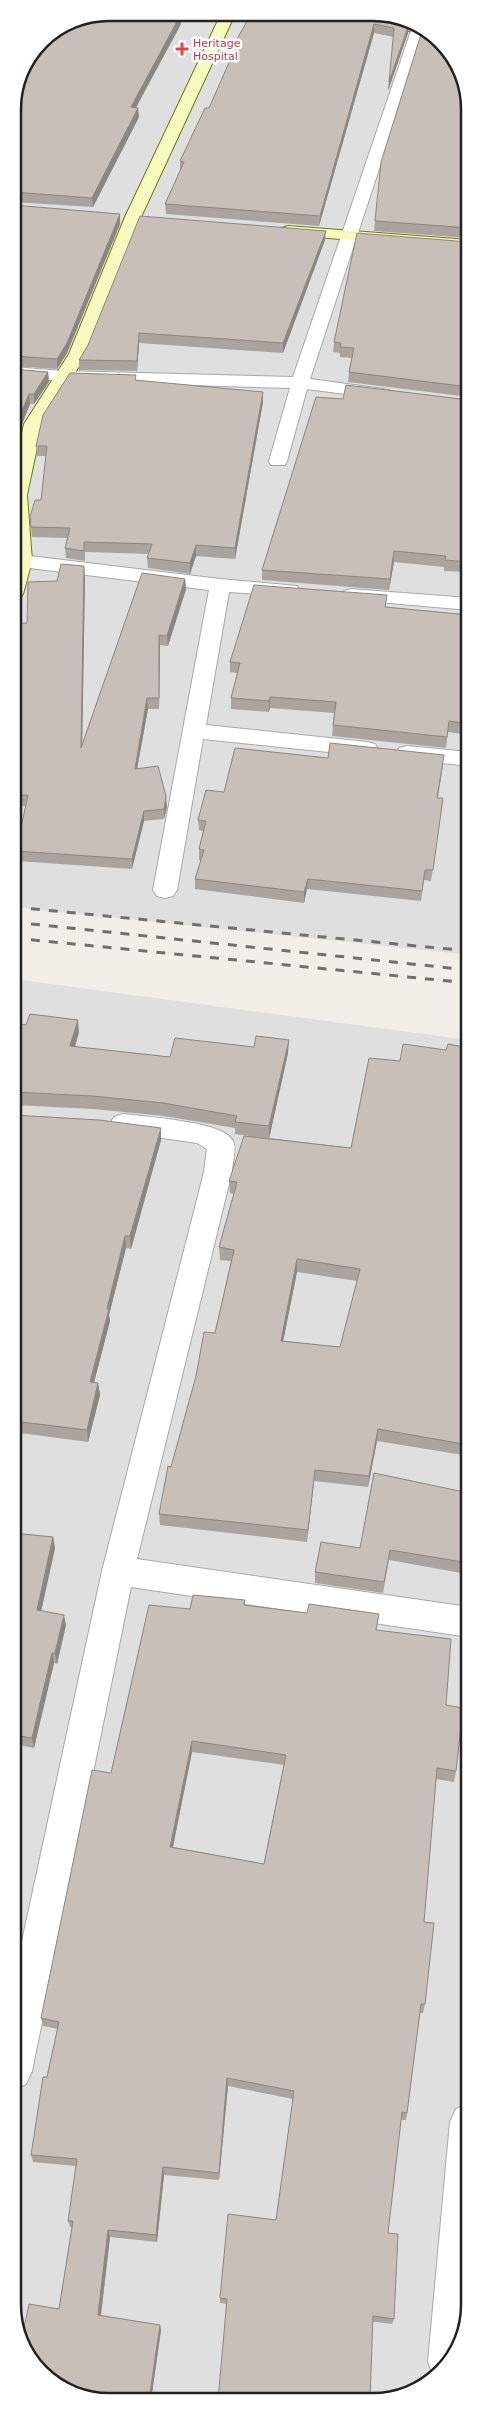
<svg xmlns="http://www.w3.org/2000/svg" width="482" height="2414" font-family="'DejaVu Sans',sans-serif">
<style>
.residential{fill:#e0dfdf}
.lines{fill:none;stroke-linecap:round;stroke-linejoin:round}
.street-casing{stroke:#a9a9a9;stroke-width:2}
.secondary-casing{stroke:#707d05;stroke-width:2}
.street{fill:#fff;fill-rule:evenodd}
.secondary{fill:#f7fabf;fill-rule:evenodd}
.rail{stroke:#707070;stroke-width:3;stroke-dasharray:9 9;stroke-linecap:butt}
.wall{fill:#aba49e;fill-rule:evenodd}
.shaded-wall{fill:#8b8681}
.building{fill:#c7bfb8;stroke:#8b8681;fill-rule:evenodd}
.health-dot{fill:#e0444e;stroke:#fff;stroke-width:2}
.labels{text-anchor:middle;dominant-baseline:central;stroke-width:5;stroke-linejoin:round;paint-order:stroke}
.far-health-label{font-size:11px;fill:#be3a42;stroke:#fff;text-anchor:start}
.rim{fill:none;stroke:#222;stroke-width:2.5}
</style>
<rect width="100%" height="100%" fill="#f2efe9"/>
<path class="residential" d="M109,13L398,16L445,45L469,97V955L13,907V103Z
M13,979L469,1040V2311L445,2369L385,2401L90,2400L37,2369L13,2317Z"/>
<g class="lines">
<defs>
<path id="street" d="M413,25L424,32L310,379L383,389L389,390L392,394L389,398L383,399L307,389L287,461L285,465H271L269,461L290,388L62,381L13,377V367L62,371L293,377Z
M13,554L220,579L297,586L300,590L297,594L290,596L229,592L206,725L367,742L375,744L378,749L375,754L367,756L203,739L177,890L173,896L165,898L157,896L153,890L209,590L13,566Z
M351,589L469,598V610L344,599L341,595L344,591Z
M407,746L469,752V766L399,758L396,753L399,748Z
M123,1114C145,1117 224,1121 233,1141C237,1149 232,1163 232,1172L137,1559L469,1607V1637L131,1587L32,2071L26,2084L13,2090V1983L102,1571L204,1172L207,1149L197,1143L114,1131L110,1124L114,1117Z
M469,2103V2311L445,2369L433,2375L428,2362L450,2122L456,2109Z"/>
<path id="secondary" d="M221,14H235L141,217L87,354L42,424L27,495L32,561L23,594L20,598L13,600V472L24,424L69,354L125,217Z
M370,19L409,23L422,31L417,32L365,26L363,23L365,20Z
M288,226L469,240V250L282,234L280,231L282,228Z"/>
</defs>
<use href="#street" class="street-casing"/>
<use href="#secondary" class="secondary-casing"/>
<use href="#street" class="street"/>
<use href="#secondary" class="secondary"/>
<path class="rail" d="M13,907L469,951
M13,922L469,970
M13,938L469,983"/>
</g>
<path class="wall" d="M109,12L181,13L180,16L181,24L136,108L139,117L93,207L13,202V103Z
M251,14L409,24L408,33L388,91L394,37L374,33L319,226L166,214L165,204L180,171V161L209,108L228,65V55Z
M342,15L398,16L406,21Z
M469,97V238L374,231L375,221Z
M13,205L120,224L67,353L57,369L13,366Z
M325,240L283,353L139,343L137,371L79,370V360Z
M469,242V397L348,382L349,372L352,358L340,357V353L333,352L334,342Z
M13,369L48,372L49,382L34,404H30L22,424L15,455H13Z
M136,380L263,402L235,559L196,556L190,574L148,568L147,558L149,554L85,552V561L66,558L65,548L67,538L32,537L30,517L41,500L46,456H37L36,446Z
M343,399L469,400V572L444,571V567L394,562L389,590L262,580V570Z
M85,577L82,746L185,579L186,589L168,646L160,645L159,709H148L137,769L167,807L164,819L144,821L132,869L17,861L16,851L26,806L13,805V712L19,689H13V624L27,623L57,581Z
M386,607L469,615V735L448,732L446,748L332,736L334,713L270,708L269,712L231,709V698L237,673L230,672V662Z
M328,758L443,765L438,798H443L431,881L424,880L421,901L307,889L304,903L195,889V879L201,860H199V849L203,831L199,830L198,820L224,792Z
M13,1023L79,1032L75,1047L170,1057L288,1053L269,1138L351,1148L400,1061L446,1050L469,1048V1456L377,1441L368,1487L314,1481L307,1542L160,1525L159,1514L171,1467L215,1333L231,1261L220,1260L219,1247L234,1194L230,1193L229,1181L249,1136L235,1134V1128L164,1116L93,1109L13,1105ZM297,1272L357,1281L340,1347L283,1341Z
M13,1115L161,1128V1140L131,1249L126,1248L109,1315L110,1321L94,1382L98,1383L100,1395L88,1442L13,1432Z
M469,1493V1564L467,1574L389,1560L383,1593L315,1583V1572L360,1548Z
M13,1533L53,1537L55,1548L41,1611L66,1625L57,1664L54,1663L34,1748L13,1744Z
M245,1600V1606L377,1630L446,1705L456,1771L454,1782L436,1779L424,1922L425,2004L423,2013H420L407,2113L406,2120H401L388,2233L394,2319L392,2324L220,2303V2298L276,2220L293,2099L228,2086L219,2180L164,2175L157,2242L110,2237L101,2316L161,2330L151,2400H90L59,2309L72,2227H70L68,2221L76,2166L33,2162L31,2155L58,2029L43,2026L41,2018L111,1773L190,1609ZM192,1752L284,1765L264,1864L173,1847Z"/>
<path class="shaded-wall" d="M175,13H181L174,24V15Z
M180,16L181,24L131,116V107Z
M374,24V33L319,226L320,216Z
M409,24L408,33L388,91L389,82Z
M138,108L139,117L93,207L92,198Z
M120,214V224L67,353L57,369V359Z
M326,231L325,240L283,353V343Z
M139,333V343L137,371V361Z
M48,372L49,382L34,404V394Z
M263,392V402L235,559V548Z
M29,394L30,404L22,424L15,455L14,445L21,413Z
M196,545V556L190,574V563Z
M394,551V562L389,590L390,579Z
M84,566L85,577L82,759L81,748Z
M185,579L186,589L168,646L167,636Z
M159,635L160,645L159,709Z
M270,697V708L269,712V701Z
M147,698L148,709L135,780V769Z
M166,796L167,807L164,819V809Z
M144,811V821L132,869V859Z
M308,879L307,889L304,903V892Z
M78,1020L79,1032L71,1059L70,1046Z
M289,1040L288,1053L269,1139V1126Z
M161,1128V1140L131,1249L130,1236Z
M125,1236L126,1248L109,1315L110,1321L91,1394L90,1382L107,1309Z
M297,1259V1272L281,1352V1341Z
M98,1383L100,1395L88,1442L87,1430Z
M378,1429L377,1441L368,1487L369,1476Z
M315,1470L314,1481L307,1542L308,1530Z
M53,1537L55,1548L39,1621L37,1610Z
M64,1615L66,1625L57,1664L55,1653Z
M52,1653L54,1663L34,1748L32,1738Z
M192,1741V1752L171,1856L170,1847Z
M227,2078L228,2086L219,2180V2173Z
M163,2167L164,2175L157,2242L156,2235Z
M108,2230L110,2237L100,2321L98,2315Z
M160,2325L161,2330L151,2400H149Z"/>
<path class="building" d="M109,12L175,13L174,15L180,16L131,107L138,108L92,198L13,192V103L20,72L41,41L72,20Z
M251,14L310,15L409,24L389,82L394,28L374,24L320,216L165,204L184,162L180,161L205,108H209L232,56L228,55Z
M422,31L445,45L469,97V228L375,221L381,162Z
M13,205L120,214L67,343L57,359L13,356Z
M140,216L326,231L283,343L139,333L137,361L79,360L88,345Z
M357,233L469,242V387L349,372L354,348L340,347L341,343L334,342Z
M13,369L48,372L34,394H29L21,413L14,445H13Z
M70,373L136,375L135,380L263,392L235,548L196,545L190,563L147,558L152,544L84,542V551L65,548L70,528L31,527L30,517L35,500H41L47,446H36L43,415Z
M346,385L469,400V562L445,560L446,556L394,551L390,579L262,570L316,397L343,399Z
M61,564L84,566L81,748L142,573L185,579L167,636L159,635V698H147L135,769L158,766L166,796L164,809L144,811L132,859L16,851L28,795H13V712L21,678L13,679V624L27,623L28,582L57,581Z
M254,585L387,595L385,607L469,615V724L449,721L447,737L333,725L336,702L270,697L269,701L231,698L240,663L230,662Z
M330,743L444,755L437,798H443L433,870H425L422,891L308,879L304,892L195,879L204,850L199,849L206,821L198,820L206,790L224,792L235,748L328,758Z
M30,1014L78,1020L70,1046L170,1057L175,1038L254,1047L256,1036L289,1040L269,1126L235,1122L237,1116L163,1103L92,1096L13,1092V1023L26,1025Z
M403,1044L446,1050L448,1044L469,1048V1445L378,1429L369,1476L315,1470L308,1530L159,1514L168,1466L171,1467L196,1376L204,1332L215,1333L234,1250L219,1247L237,1182L229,1181L244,1136L351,1148L369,1058L400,1061ZM297,1259L360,1269L340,1347L281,1341Z
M13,1115L99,1120L161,1128L130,1236H125L107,1309H109L90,1382L98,1383L87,1430L13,1421Z
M374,1473L469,1493V1563L390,1550L384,1582L315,1572L321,1542L360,1548Z
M13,1533L53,1537L37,1610L64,1615L55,1653H52L32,1738L13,1735Z
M193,1595L245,1600L244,1605L307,1613L309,1604L379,1614L376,1630L451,1639L446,1705L463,1708L456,1771L437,1768L424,1922L434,1923L425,2004H421L407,2113L402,2112L388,2233L398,2234L394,2319L373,2316L370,2401L218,2400L227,2299L220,2298L228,2214L276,2220L294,2091L227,2078L219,2173L163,2167L156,2235L108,2230L98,2315L160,2325L149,2400H90L37,2369L22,2337L29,2304L59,2309L73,2221H68L77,2159L31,2155L43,2077H47L59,2022L41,2018L92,1770L111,1773L149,1605L190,1609ZM192,1741L286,1755L264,1864L170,1847Z"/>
<path class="health-dot" d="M179.5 41.5h5v5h5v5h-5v5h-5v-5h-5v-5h5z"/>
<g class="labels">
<g class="far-health-label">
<text x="193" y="43">Heritage<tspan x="193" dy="13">Hospital</tspan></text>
</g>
</g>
<path d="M0 0H482V2414H0ZM109 21H373A88 88 0 0 1 461 109V2305A88 88 0 0 1 373 2393H109A88 88 0 0 1 21 2305V109A88 88 0 0 1 109 21Z" fill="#fff" fill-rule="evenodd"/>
<path class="rim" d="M109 21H373A88 88 0 0 1 461 109V2305A88 88 0 0 1 373 2393H109A88 88 0 0 1 21 2305V109A88 88 0 0 1 109 21Z"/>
</svg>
